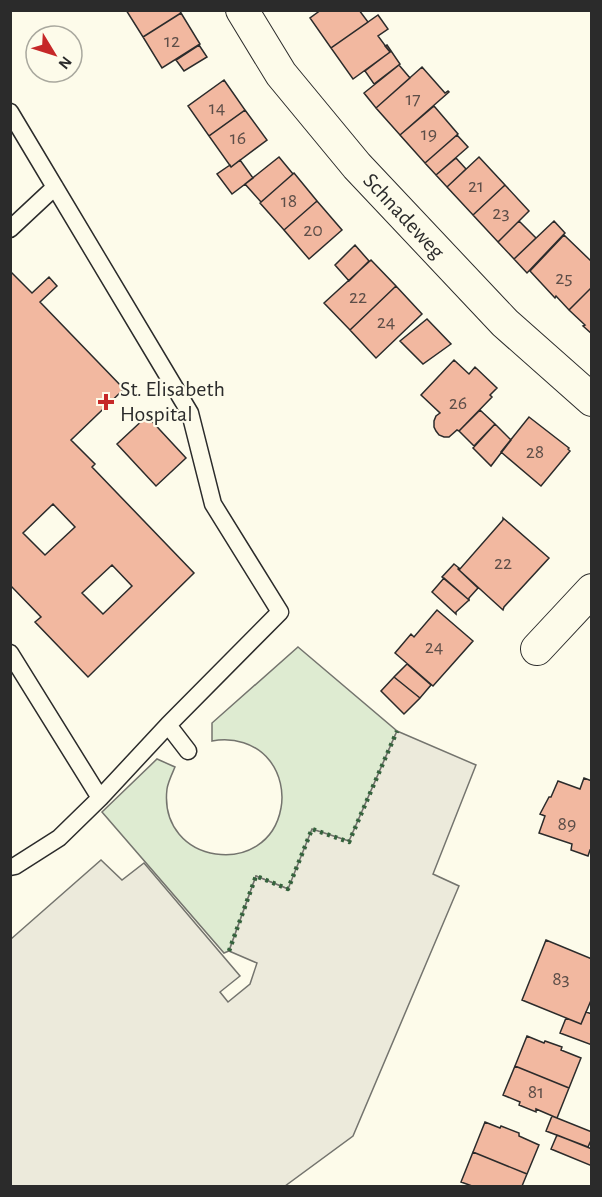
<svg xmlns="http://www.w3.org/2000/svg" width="602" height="1197" font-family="'Alegreya Sans',sans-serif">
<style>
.green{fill:#deebd1;stroke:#74746e;stroke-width:1.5}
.parking{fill:#eceadb;stroke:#74746e;stroke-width:1.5}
.building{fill:#f2b8a0;stroke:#2b2b2b;stroke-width:1.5;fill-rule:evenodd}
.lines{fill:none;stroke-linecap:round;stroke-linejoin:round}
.service-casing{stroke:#2b2b2b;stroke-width:19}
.minor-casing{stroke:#2b2b2b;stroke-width:34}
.service{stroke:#fdfbea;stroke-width:16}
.minor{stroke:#fdfbea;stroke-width:32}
.hedge{stroke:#34623c;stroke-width:4.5;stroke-dasharray:3 4.5;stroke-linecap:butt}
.poi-dot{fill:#c62828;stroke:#fdfbea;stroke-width:2}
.labels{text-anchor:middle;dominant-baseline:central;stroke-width:4.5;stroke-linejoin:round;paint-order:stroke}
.number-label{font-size:20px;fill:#5d4e48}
.street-label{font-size:22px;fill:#2b2b2b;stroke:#fdfbea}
.poi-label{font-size:22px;fill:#2b2b2b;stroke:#fdfbea;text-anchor:start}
</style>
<rect width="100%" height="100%" fill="#fdfbea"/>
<path class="green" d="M298,647L397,731L349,842L288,889L256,876L229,951L224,953L102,812L157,759L175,767C172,774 168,782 167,789C158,865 268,880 281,808C284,792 280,774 270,761C256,743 233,737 212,741V723Z"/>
<path class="parking" d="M397,731L476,765L433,874L459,886L353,1136L285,1186H11V939L101,860L122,880L144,863L240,976L220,992L228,1002L250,984L257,963L229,951L256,876L288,889L312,829L349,841Z"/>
<path class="building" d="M126,10H179L181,13L143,37Z
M321,10H359L368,22L331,48L310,18Z
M181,13L200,44L162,68L143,37Z
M378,15L388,29L378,36L390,52L353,79L331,48Z
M199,45L207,57L184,71L176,60Z
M387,45L400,64L374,84L365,71L390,52L385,46Z
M399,65L410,78L376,108L364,93Z
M422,67L445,93L448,91L449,92L400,135L376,108Z
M224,80L245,110L209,136L188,106Z
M434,106L458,134L425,163L400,135Z
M245,110L267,140L231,167L209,136Z
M457,135L468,147L436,175L425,163Z
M279,157L293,174L261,202L245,184Z
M479,157L505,185L473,215L447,187Z
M456,158L466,169L447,187L436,175Z
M240,160L253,178L232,194L217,174L230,165L231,167Z
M294,173L317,201L284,230L260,203Z
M505,185L529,211L498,242L473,215Z
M317,201L342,230L309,259L284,230Z
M519,221L536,238L514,259L498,242Z
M554,221L565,233L527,273L514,259Z
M564,235L592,262V287L569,310L556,296L555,298L530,271Z
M355,245L369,261L349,281L335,265Z
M371,260L396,286L350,330L324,303Z
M10,271L32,293L49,277L57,286L40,302L124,389L71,440L95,464L92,467L194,573L88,677L35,622L41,617L10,585ZM53,504L75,527L45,555L23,533ZM112,565L132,586L103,614L82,593Z
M396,286L422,314L376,358L350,330Z
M592,287V334L583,326L585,325L569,310Z
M427,319L451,344L423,364L400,341Z
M454,360L469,374L475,367L497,388L490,395L492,397L459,431L457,430L449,437H444L439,435L436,431L434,427V421L436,416L440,413L421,395Z
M480,410L495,424L474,446L459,431Z
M147,416L186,458L156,486L117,444Z
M529,417L569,448L568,449L570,451L541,486L501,452Z
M495,424L511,440L491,466L473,448Z
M503,518L549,558L504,607L503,610L458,569L459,568L460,569L503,520Z
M454,564L459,568L458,569L478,588L469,598V600L442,577Z
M444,578L469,600L456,612V614L432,592Z
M437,610L473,641L433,686L395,653L411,634L414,637Z
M407,664L431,685L420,698L394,677Z
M394,677L420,698L404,714L381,691Z
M584,778L592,781V851L590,850L588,856L571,850L572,844L539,833L545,816L540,814L549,797H551L558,781L580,789Z
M546,940L592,959V998L581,1024L522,1000Z
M586,1012L592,1014V1045L560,1033L566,1018L581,1024Z
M527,1036L544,1043L545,1041L562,1047L561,1050L581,1058L569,1088L515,1066Z
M515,1066L569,1088L557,1118L536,1109V1112L519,1105L520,1102L503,1095Z
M552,1116L592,1132V1138L588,1147L546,1131Z
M485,1122L500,1128L501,1126L519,1133V1136L539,1145L527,1174L473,1152Z
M557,1135L592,1149V1166L551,1149Z
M473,1152L527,1174L522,1186H472L461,1182Z"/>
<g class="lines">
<defs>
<path id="service" d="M10,112L190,413L213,504L280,612L168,725L100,798L59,838L15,866L10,867
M10,229L55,187
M10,653L100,798
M168,725L188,751"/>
<path id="minor" d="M242,10L281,74L357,166L505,323L592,400
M537,649L592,590"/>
</defs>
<use href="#service" class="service-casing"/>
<use href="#minor" class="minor-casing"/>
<use href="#service" class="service"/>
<use href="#minor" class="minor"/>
<path class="hedge" d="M229,951L256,876L288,889L312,829L349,842L397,731"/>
</g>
<path class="poi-dot" d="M103 393h6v6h6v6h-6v6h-6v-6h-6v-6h6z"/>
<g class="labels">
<g class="number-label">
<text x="172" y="41">12</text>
<text x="413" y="99">17</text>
<text x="217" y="108">14</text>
<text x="429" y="134">19</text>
<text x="238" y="138">16</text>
<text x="476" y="186">21</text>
<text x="289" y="201">18</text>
<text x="501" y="213">23</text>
<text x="313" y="230">20</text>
<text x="564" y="278">25</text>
<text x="358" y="297">22</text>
<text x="386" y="322">24</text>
<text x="458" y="403">26</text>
<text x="535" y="452">28</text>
<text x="503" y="563">22</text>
<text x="434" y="647">24</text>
<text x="567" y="824">89</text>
<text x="561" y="979">83</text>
<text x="536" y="1092">81</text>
</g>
<g class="street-label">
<text transform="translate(404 216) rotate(47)">Schnadeweg</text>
</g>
<g class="poi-label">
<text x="120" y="389">St. Elisabeth<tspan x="120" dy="25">Hospital</tspan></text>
</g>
</g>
<rect width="602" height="1197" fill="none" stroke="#2b2b2b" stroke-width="24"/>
<g transform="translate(54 54) rotate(128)"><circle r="28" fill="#fdfbea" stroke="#a9a89e" stroke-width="1.5"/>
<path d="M0-4.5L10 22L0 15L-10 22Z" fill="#c62828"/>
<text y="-9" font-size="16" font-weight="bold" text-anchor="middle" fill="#2b2b2b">N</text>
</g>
</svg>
